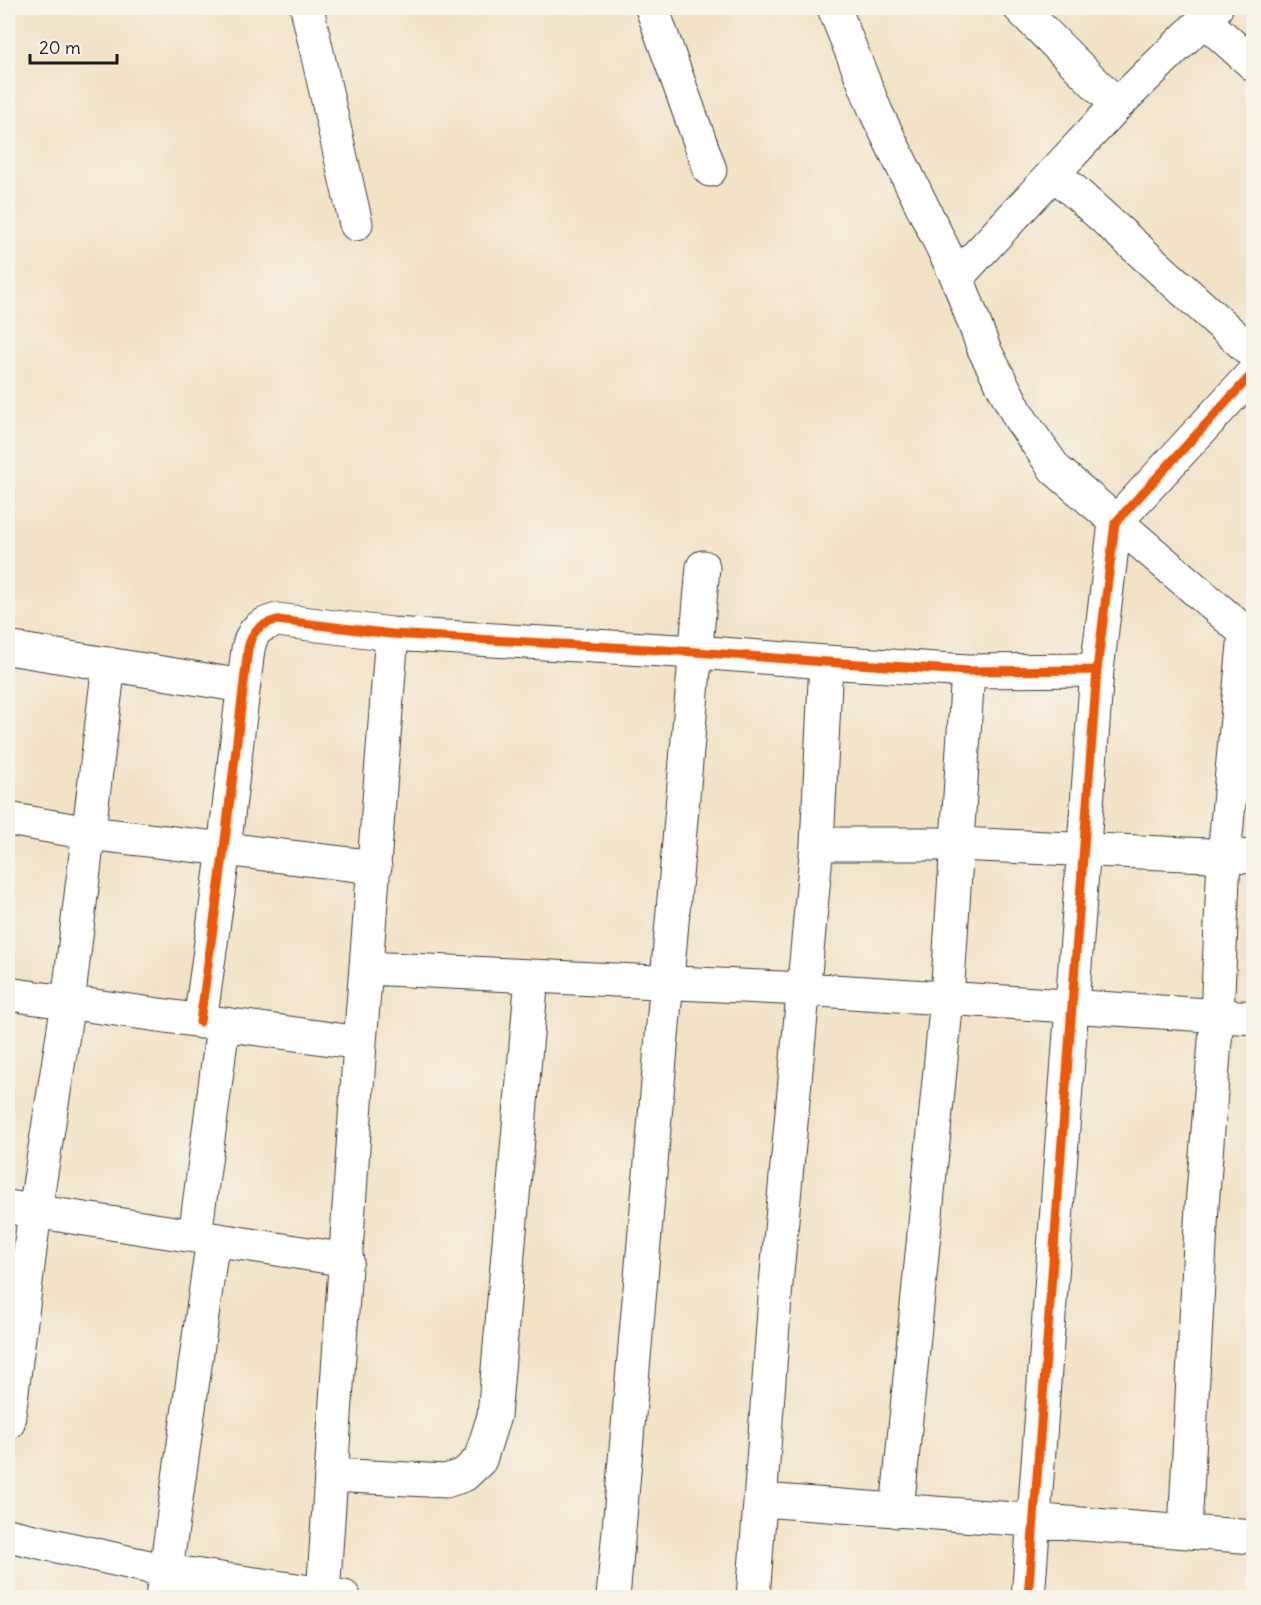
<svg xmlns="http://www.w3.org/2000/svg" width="1261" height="1605" font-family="Delius,sans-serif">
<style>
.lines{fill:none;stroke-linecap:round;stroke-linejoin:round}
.minor-casing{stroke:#3c3a36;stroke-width:35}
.minor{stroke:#fff;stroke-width:33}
.cycleway-casing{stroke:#f7f3e8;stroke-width:13}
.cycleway{stroke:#e8590c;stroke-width:9}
</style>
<rect width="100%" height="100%" fill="#f7f3e8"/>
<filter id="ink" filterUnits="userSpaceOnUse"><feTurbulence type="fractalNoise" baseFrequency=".0167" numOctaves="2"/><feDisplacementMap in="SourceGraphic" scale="12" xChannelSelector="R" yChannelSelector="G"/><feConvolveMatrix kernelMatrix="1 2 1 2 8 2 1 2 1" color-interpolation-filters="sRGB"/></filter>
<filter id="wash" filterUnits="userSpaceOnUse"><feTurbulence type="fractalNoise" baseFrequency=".008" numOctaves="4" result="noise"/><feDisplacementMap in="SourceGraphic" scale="24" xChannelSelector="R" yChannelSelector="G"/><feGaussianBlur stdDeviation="1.35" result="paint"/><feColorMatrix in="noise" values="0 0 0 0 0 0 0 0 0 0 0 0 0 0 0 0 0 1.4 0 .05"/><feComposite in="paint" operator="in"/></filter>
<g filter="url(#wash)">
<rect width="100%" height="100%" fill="#f2e2c6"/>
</g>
<g filter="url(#ink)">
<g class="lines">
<defs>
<path id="minor" d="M307,8L356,224
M652,8L710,170
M834,8L876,112L957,277L984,349L1019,417L1055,469L1254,640
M1020,8L1117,105
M1204,20L1254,65
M1054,173L1254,354
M957,277L1117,105L1216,8
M8,648L243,686
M8,819L89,833L375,867
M817,844H957L1254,857
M367,968L803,989L1254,1018
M8,994L360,1043
M200,1022L224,849L248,649C252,630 259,625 277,620L392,634L696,652L826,662L968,671L1097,670
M8,1207L347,1260
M195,1236L223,1026
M8,1423L35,1211L68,1003L109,664
M332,1475L446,1481L464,1475L480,1460L494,1416L532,976
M762,1500L1254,1537
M897,1511L947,998L968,671
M1185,1530L1202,1206L1217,1016L1224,856L1245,634
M8,1535L167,1571L344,1597
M323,1595L360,1043L392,634
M162,1598L213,1239
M613,1598L703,567
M753,1598L776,1284L817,844L826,662
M1028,1598L1097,670L1115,523L1254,372"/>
</defs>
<use href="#minor" class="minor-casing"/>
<use href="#minor" class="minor"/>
<defs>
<path id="cycleway" d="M200,1022L224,849L248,649C252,630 259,625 277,620L392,634L696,652L826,662L968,671L1097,670
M1028,1598L1097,670L1115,523L1254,372"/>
</defs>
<use href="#cycleway" class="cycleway-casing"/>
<use href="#cycleway" class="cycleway"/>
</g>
</g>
<rect width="1261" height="1605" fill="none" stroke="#f7f3e8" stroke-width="30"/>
<path d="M30 54v9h87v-9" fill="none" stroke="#1c1c1c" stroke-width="3"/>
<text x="39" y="54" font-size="18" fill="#1c1c1c" stroke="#f7f3e8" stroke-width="4.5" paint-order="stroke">20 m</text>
</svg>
